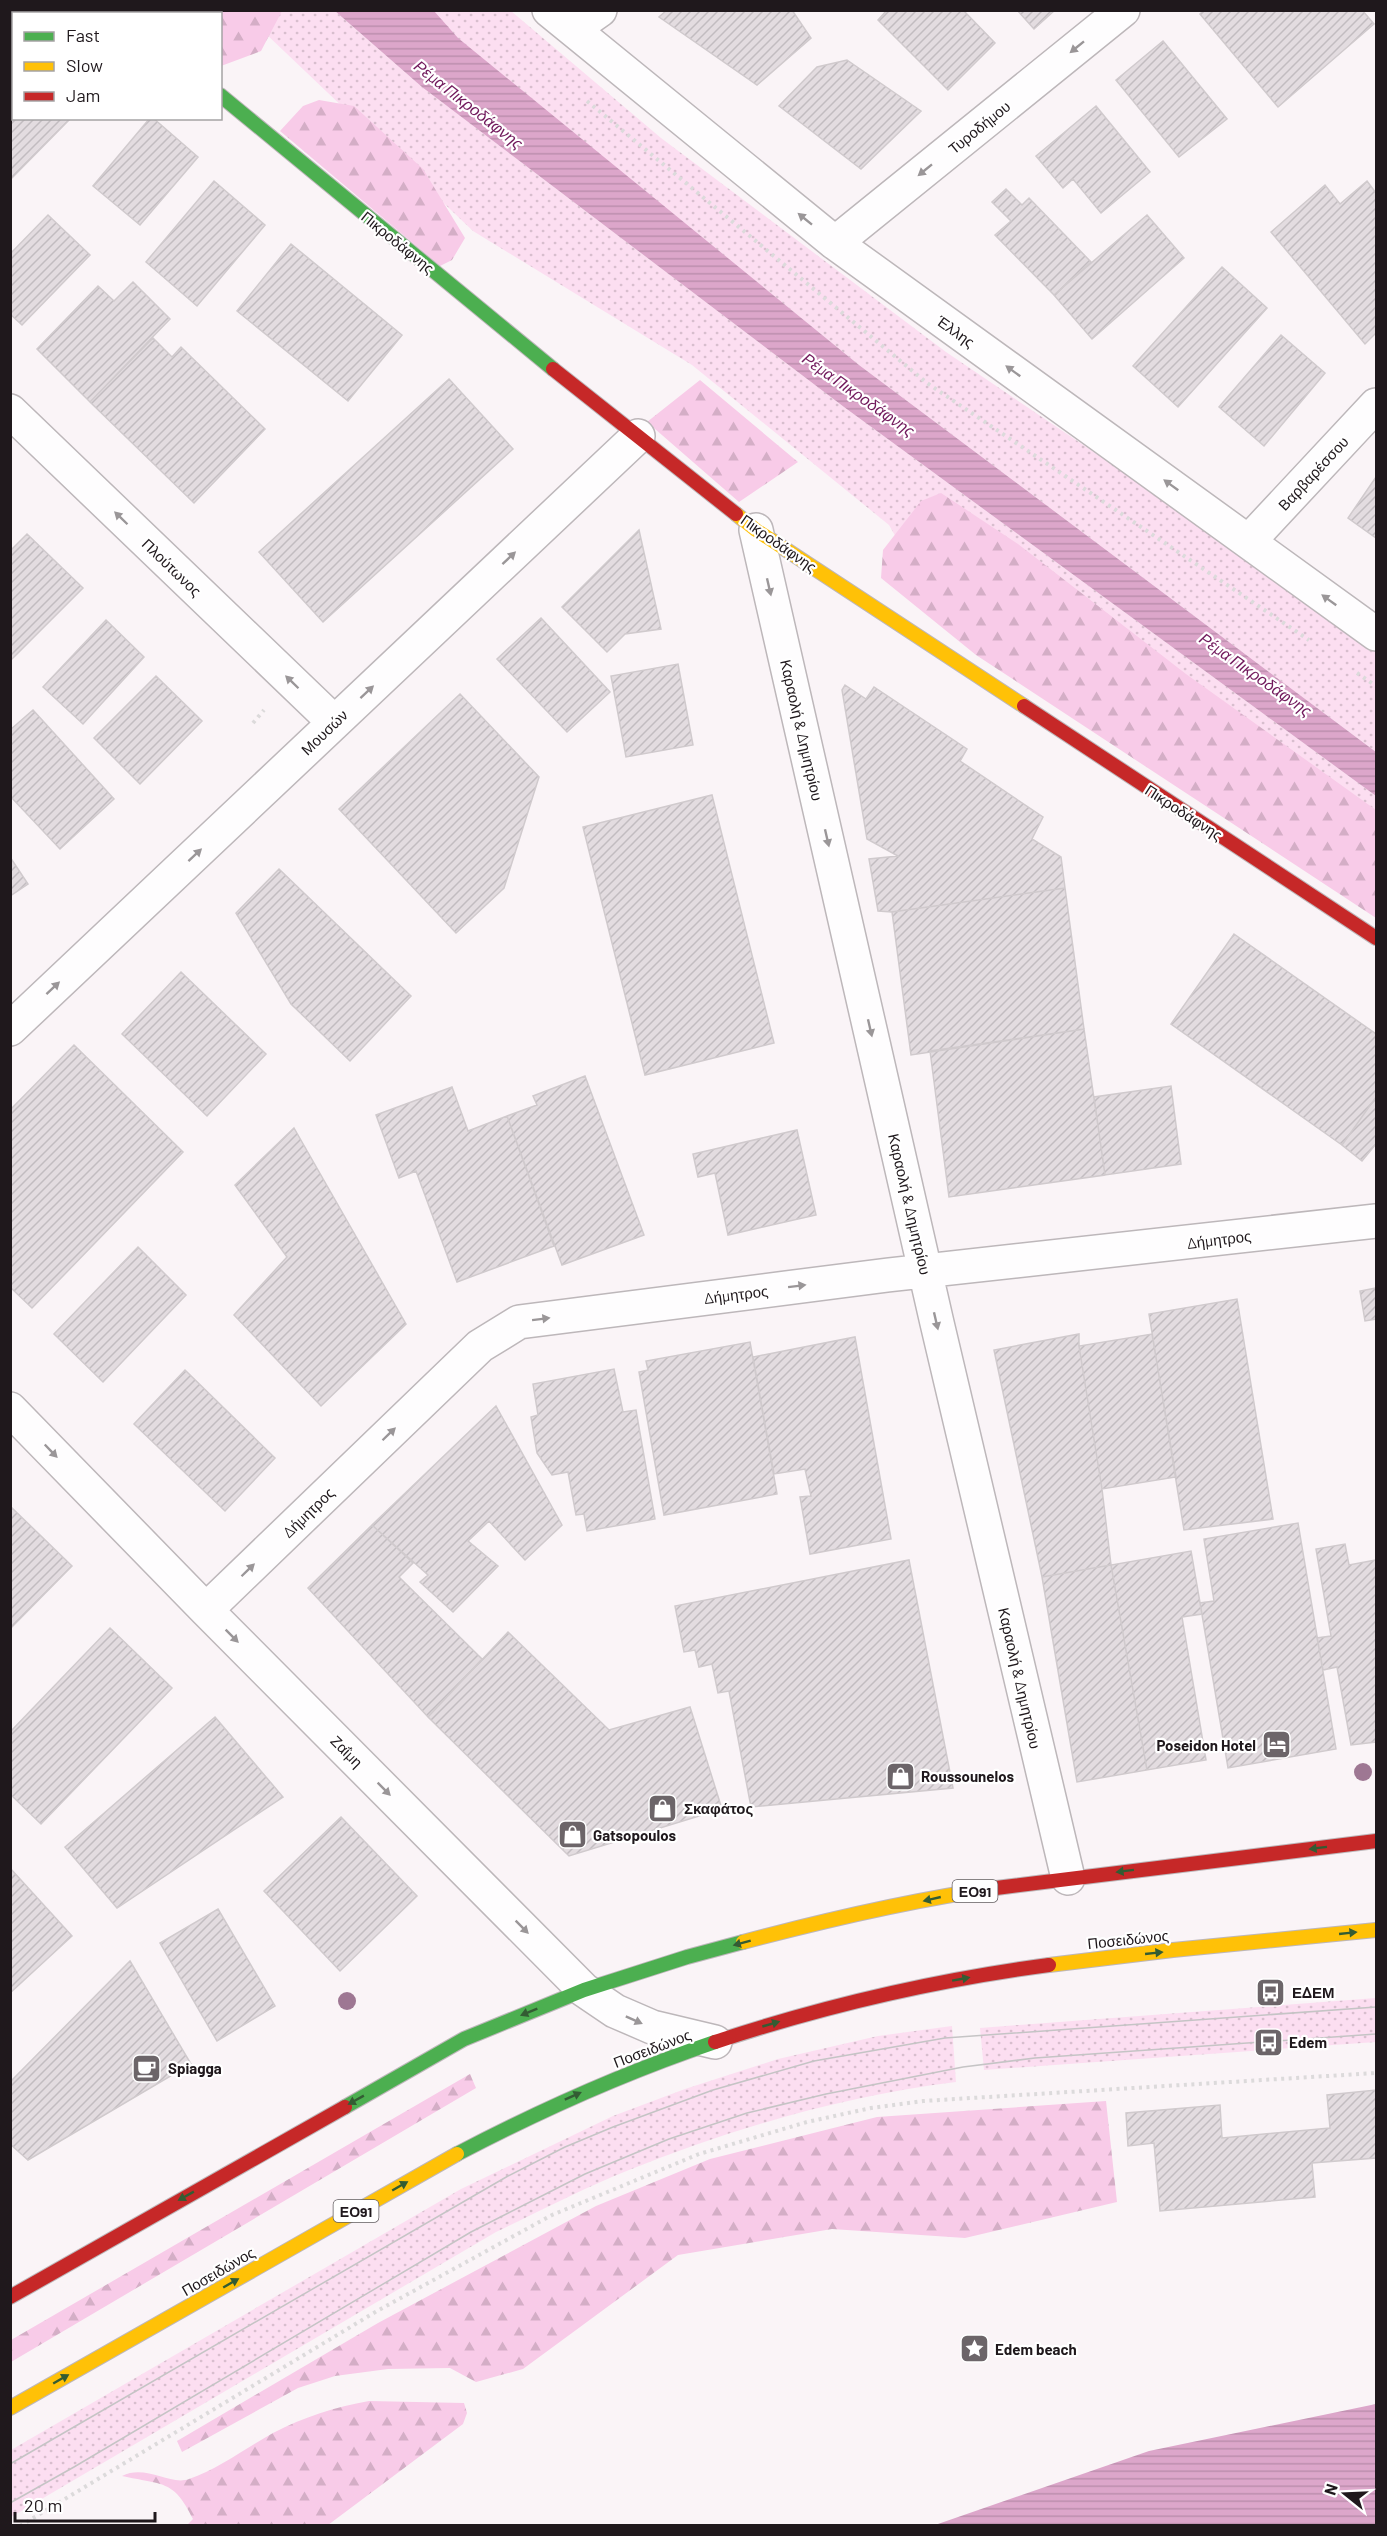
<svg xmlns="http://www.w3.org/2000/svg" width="1387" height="2536" font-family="Barlow,sans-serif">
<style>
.grass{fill:url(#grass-dots)}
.forest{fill:url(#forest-firs)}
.water{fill:url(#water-rules)}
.building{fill:url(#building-hatch);stroke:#d0cacd;stroke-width:1.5}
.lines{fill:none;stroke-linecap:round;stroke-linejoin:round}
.street-casing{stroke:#bdb7ba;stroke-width:36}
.fast-casing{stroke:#bdb7ba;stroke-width:16}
.slow-casing{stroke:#bdb7ba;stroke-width:16}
.jam-casing{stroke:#bdb7ba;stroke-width:16}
.path{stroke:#dcdadb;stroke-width:4;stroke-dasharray:3 4.5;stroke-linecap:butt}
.street{stroke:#fefdfe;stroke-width:33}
.fast{stroke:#4caf50;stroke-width:14}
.slow{stroke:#ffc107;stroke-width:14}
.jam{stroke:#c62828;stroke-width:14}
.tram{stroke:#c5c4c5;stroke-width:1.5}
.tree{fill:#9e7793}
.oneway{fill:#9a9698}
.oneway2{fill:#335c33}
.labels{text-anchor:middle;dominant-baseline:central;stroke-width:4.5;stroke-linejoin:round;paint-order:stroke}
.shield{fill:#fff;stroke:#625d60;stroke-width:1.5}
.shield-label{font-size:14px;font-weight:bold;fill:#1f181c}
.street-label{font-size:15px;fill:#1f181c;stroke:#fff}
.poi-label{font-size:15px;font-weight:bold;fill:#1f181c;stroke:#fff;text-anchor:start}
.water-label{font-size:16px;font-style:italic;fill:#71195c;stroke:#fff}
</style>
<defs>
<pattern id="grass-dots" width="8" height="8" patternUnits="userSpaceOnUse" patternTransform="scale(1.5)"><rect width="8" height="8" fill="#fcdef1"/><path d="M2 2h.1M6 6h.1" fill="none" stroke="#d8bece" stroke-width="1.8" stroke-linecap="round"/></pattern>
<pattern id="forest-firs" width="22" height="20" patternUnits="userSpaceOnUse" patternTransform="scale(1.5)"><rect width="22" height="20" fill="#f8cbe8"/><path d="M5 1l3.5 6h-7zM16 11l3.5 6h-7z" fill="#d4aec6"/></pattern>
<pattern id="water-rules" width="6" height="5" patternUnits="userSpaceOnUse" patternTransform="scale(1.5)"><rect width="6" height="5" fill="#dca6ca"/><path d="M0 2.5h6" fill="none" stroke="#bc8ead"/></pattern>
<pattern id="building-hatch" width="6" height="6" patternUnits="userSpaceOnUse" patternTransform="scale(1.5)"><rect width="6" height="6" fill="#e3dce0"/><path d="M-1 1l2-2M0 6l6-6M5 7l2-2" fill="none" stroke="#c2bcc0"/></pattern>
</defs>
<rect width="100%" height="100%" fill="#faf4f7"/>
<path class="grass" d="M242,11H335L422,87L844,407L1376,796V897L935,606L889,525L692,365L473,231Z
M431,11H511L661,138L946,352L1299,591L1376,648V752L859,365L452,35Z
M1376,1998V2042L984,2070L980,2028Z
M952,2026L956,2082C843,2096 734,2128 629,2170C584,2188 540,2211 496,2232L11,2517V2450L461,2189L613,2116L685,2089L778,2059L878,2036Z"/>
<path class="forest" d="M134,11H282L261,51L221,66L220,14H138Z
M319,100L354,106L423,169L465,238L452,260L440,266L280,131L303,106Z
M700,380L798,462L739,502L647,422Z
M941,493L1018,544L1186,674L1376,810V918L976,655L881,578L883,550L921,501Z
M470,2074L476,2088L11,2362V2340Z
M1106,2101L1117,2202L965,2238L832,2229L678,2255L523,2369L476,2382L450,2368L388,2369L335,2376L298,2388L182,2452L177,2441L378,2323L596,2206L710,2159L877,2117Z
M369,2401L464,2403L467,2413L463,2424L328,2525H187L193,2519C174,2479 162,2485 122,2476C146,2464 170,2486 189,2479C218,2469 246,2448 273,2433C304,2417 335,2407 369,2401Z"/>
<path class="water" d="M335,11H434L458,38L859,365L1376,752V796L844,407L422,87Z
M1376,2404V2525H935L1149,2451Z"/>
<path class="building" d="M667,10H792L811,38L757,85L659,17Z
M887,10H963L995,43L948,90L878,20Z
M1017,10H1055L1034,29Z
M1204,10H1362L1374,24L1278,107L1200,14Z
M1163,41L1227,119L1179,157L1116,80Z
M847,60L921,111L861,169L779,106L817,67Z
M14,79V118H71L10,180V82Z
M1096,106L1150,172L1101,213L1073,179L1063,188L1036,156Z
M150,118H153L198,157L140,225L93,186Z
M214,181L265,225L197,306L146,262Z
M1367,181L1376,193V333L1365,344L1271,232L1325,185L1340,204Z
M1006,189L1022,205L1029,198L1091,262L1054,295L995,235L1011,221L992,202Z
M48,215L90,255L22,325L10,314V254Z
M1147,215L1184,258L1092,339L1054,295Z
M291,244L402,335L348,401L237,311Z
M1222,267L1267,308L1178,407L1133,366Z
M133,282L170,319L90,402L37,349L98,286L114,301Z
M1281,335L1325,373L1264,446L1219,407Z
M153,338L172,357L181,347L265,429L194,503L90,402Z
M449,379L513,449L323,622L259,552Z
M1376,477V538L1348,518Z
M639,530L661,629L625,634L607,652L562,607Z
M27,534L83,588L10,661V551Z
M541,618L610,692L567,732L497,659Z
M106,620L144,657L83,724L43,687Z
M678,664L693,745L626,757L611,676Z
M156,676L202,721L140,784L94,738Z
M845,685L866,699L874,687L967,749L960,761L1043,817L1032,839L1061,857L1065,888L892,912L878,911L869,859L898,856L867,839L842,690Z
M460,694L539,777L504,888L456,933L339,809Z
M33,710L114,799L60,849L10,796V730Z
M712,795L774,1043L645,1075L583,827Z
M10,857L28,884L10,896Z
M279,869L411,996L350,1061L291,1004L236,913Z
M1065,888L1084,1029L911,1055L892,912Z
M1234,934L1376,1034V1097L1342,1145L1171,1024Z
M181,972L266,1054L207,1116L122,1034Z
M1084,1029L1105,1175L949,1197L930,1051Z
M74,1045L183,1152L32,1308L10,1287V1110Z
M585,1076L644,1235L562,1265L507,1116L537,1105L533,1096Z
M1171,1086L1181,1164L1105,1175L1094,1097Z
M452,1087L468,1131L507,1116L554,1246L457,1282L416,1171L399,1178L376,1115Z
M1376,1097V1144L1362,1161L1342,1145Z
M294,1128L406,1324L321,1406L234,1315L287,1257L235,1185Z
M797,1130L816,1215L728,1235L715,1173L698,1177L693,1154Z
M138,1247L186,1295L103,1382L54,1334Z
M1376,1288V1319L1365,1321L1360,1291Z
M1237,1299L1273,1519L1184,1530L1149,1314Z
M1079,1334V1346L1102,1489L1111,1565L1042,1577L994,1350Z
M1152,1334L1176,1477L1102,1489L1079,1346Z
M855,1337L891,1539L810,1554L800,1497L811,1496L805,1469L774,1474L753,1357Z
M750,1342L777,1494L664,1515L639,1372L648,1370L646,1361Z
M614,1369L623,1412L636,1410L655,1519L587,1531L584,1514L576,1515L568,1472L552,1475L537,1453L531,1417L538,1415L533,1384Z
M185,1370L275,1458L225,1511L134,1424Z
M496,1406L562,1525L525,1560L489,1521L468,1541L498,1566L453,1612L420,1582L428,1575L372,1525Z
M10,1506L72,1566L10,1629Z
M1298,1523L1336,1749L1228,1768L1200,1603L1214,1601L1204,1539Z
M372,1525L413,1563L399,1577L482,1659L428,1717L308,1588Z
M1345,1544L1349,1565L1376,1560V1742L1351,1745L1337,1667L1323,1670L1317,1638L1331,1636L1316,1549Z
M1191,1551L1202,1614L1182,1617L1206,1760L1147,1770L1111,1565Z
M909,1560L953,1788L751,1807L729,1691L718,1693L712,1664L699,1667L695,1650L684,1652L675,1606Z
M1111,1565L1147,1770L1077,1782L1042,1577Z
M110,1628L172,1688L41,1824L10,1794V1732Z
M508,1632L609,1730L690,1707L722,1809L569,1856L428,1717Z
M215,1717L283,1797L117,1908L65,1847Z
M341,1817L417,1896L340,1971L264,1891Z
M10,1868L72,1936L10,1993Z
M218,1909L275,2006L217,2041L160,1943Z
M130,1961L191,2064L28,2160L10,2144V2082Z
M1376,2090V2158L1312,2163L1315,2197L1160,2211L1154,2143L1128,2146L1126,2113L1220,2105L1222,2138L1330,2128L1327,2095Z"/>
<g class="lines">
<defs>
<path id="street" d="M117,10L121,14
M549,10L835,243L1376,634
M573,29L600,10
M835,243L1123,10
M10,411L334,722
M756,530L937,1323L1068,1878
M1249,541L1376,405
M10,1029L638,436
M10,1409L206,1610L584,1990L615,2011L652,2027L715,2042
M206,1610L480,1346L519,1322L888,1275L1376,1221"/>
<path id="fast" d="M220,95L553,369
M345,2107L464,2039L584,1990L687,1957L743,1942
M457,2154C541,2110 626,2072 715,2042"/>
<path id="slow" d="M736,514L756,530L1024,706
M743,1942C826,1920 911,1900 996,1888
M1049,1965L1173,1950L1376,1930
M10,2408L457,2154"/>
<path id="jam" d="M553,369L736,514
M1024,706L1376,938
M996,1888L1376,1841
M715,2042C824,2006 936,1980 1049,1965
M10,2297L345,2107"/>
</defs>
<use href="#street" class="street-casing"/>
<use href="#fast" class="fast-casing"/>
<use href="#slow" class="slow-casing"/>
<use href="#jam" class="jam-casing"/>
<path class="path" d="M587,101L927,383L1309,640
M1357,673L1376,686
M253,723L264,710
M20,2526L377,2311L552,2215L699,2154L807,2122L871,2108L923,2101L1376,2073"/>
<use href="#street" class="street"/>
<use href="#fast" class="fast"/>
<use href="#slow" class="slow"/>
<use href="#jam" class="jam"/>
<path class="tram" d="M10,2464L508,2176L565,2147L613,2127L713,2090L814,2061L945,2038L1376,2007
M10,2503L74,2467L471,2232L585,2174L669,2139L747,2113L826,2094L963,2067L1035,2058L1376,2034"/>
</g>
<g class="tree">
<circle cx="1363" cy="1772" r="9"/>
<circle cx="347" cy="2001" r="9"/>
</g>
<defs><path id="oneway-solid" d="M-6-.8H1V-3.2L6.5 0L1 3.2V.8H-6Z" transform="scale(1.5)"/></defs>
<g class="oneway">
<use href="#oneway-solid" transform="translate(1077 47) rotate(141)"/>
<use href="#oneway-solid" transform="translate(925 170) rotate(141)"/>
<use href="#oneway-solid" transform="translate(805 219) rotate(-141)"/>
<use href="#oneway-solid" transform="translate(1013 371) rotate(-144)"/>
<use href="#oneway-solid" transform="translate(1171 485) rotate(-144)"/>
<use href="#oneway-solid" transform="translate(121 518) rotate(-136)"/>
<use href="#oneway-solid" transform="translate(509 558) rotate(-43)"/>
<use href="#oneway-solid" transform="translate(769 587) rotate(77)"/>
<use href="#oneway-solid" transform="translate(1329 600) rotate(-144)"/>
<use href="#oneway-solid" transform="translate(292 682) rotate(-136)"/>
<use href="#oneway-solid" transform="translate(367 692) rotate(-43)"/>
<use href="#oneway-solid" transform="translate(827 838) rotate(77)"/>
<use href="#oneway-solid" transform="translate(195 855) rotate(-43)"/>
<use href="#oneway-solid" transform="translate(53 988) rotate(-43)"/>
<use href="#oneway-solid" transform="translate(870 1028) rotate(77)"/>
<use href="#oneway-solid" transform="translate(797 1286) rotate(-7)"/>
<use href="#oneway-solid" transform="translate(541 1319) rotate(-7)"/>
<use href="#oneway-solid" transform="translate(936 1321) rotate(77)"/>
<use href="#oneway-solid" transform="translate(389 1434) rotate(-44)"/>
<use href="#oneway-solid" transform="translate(51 1451) rotate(46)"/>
<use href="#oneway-solid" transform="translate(248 1570) rotate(-44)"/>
<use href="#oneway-solid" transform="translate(232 1636) rotate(45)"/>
<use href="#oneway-solid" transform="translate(384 1789) rotate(45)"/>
<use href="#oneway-solid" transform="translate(522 1927) rotate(45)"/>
<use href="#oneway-solid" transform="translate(634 2020) rotate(24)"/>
</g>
<g class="oneway2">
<use href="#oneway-solid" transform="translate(1318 1848) rotate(173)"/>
<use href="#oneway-solid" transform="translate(1125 1871) rotate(173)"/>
<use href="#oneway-solid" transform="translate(932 1899) rotate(167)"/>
<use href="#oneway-solid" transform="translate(1348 1933) rotate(-6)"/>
<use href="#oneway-solid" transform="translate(742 1943) rotate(165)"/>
<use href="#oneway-solid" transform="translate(1154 1953) rotate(-6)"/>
<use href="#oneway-solid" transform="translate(961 1979) rotate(-10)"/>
<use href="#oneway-solid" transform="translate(529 2012) rotate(158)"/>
<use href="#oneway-solid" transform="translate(771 2024) rotate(-16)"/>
<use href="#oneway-solid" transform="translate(573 2096) rotate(-24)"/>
<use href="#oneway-solid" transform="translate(356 2100) rotate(151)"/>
<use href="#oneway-solid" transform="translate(400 2186) rotate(-30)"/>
<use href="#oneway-solid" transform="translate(186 2196) rotate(151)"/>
<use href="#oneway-solid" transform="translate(231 2283) rotate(-30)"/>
<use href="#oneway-solid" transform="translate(61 2379) rotate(-30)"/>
</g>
<defs>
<symbol id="hotel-square" viewBox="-11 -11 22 22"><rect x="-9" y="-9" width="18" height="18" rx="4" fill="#6c6569" stroke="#fff"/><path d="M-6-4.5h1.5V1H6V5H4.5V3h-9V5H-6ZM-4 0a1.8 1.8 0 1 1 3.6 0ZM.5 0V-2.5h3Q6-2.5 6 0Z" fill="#fff"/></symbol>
<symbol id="shop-square" viewBox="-11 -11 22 22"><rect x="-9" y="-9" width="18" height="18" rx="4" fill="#6c6569" stroke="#fff"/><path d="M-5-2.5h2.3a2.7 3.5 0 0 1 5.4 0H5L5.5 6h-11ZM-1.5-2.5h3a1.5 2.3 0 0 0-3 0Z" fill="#fff"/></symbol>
<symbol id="bus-square" viewBox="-11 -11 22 22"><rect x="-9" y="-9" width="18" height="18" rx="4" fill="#6c6569" stroke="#fff"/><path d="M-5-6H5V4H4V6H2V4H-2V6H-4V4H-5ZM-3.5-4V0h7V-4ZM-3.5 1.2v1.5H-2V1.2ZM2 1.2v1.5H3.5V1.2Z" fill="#fff"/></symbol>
<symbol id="cafe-square" viewBox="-11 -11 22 22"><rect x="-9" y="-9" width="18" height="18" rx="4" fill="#6c6569" stroke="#fff"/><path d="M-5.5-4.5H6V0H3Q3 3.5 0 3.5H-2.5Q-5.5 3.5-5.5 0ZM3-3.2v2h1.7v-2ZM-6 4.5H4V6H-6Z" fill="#fff"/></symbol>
<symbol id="sight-square" viewBox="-11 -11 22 22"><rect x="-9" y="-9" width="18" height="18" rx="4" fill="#6c6569" stroke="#fff"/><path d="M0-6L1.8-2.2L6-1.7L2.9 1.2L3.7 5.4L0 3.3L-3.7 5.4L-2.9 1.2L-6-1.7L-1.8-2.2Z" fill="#fff"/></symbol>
</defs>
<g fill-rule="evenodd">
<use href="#hotel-square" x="1260" y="1728" width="33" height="33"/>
<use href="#shop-square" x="884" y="1760" width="33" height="33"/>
<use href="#shop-square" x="646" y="1792" width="33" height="33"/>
<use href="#shop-square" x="556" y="1818" width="33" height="33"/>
<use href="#bus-square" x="1254" y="1976" width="33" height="33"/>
<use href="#bus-square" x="1252" y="2026" width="33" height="33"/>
<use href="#cafe-square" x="130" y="2052" width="33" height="33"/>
<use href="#sight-square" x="958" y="2332" width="33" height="33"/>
</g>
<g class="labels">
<g class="shield">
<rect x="952.5" y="1880" width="45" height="22" rx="4.5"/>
<rect x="333.5" y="2200" width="45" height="22" rx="4.5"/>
</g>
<g class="shield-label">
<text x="975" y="1891">ΕΟ91</text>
<text x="356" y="2211">ΕΟ91</text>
</g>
<g class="street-label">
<text transform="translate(979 127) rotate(-39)">Τυροδήμου</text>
<text transform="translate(398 242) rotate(39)">Πικροδάφνης</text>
<text transform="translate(956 331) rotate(36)">Έλλης</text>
<text transform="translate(1313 473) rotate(-47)">Βαρβαρέσσου</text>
<text transform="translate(779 543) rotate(35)">Πικροδάφνης</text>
<text transform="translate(172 567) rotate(44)">Πλούτωνος</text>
<text transform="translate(802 730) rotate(77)">Καραολή &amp; Δημητρίου</text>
<text transform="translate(324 732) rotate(-44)">Μουσών</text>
<text transform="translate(1184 812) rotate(33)">Πικροδάφνης</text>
<text transform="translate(910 1204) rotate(77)">Καραολή &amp; Δημητρίου</text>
<text transform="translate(1219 1239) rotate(-7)">Δήμητρος</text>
<text transform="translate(736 1294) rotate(-7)">Δήμητρος</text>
<text transform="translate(308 1512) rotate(-44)">Δήμητρος</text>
<text transform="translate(1020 1678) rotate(77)">Καραολή &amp; Δημητρίου</text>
<text transform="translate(347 1751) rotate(45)">Ζαΐμη</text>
<text transform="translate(1128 1939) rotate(-6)">Ποσειδώνος</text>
<text transform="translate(652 2048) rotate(-21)">Ποσειδώνος</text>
<text transform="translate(218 2271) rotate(-30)">Ποσειδώνος</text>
</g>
<g class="poi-label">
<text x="1256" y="1745" text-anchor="end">Poseidon Hotel</text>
<text x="921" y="1776">Roussounelos</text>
<text x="684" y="1808">Σκαφάτος</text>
<text x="593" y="1835">Gatsopoulos</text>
<text x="1292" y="1992">ΕΔΕΜ</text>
<text x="1289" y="2042">Edem</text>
<text x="168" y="2068">Spiagga</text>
<text x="995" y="2349">Edem beach</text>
</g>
<g class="water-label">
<text transform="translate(469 104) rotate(38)">Ρέμα Πικροδάφνης</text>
<text transform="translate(859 394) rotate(35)">Ρέμα Πικροδάφνης</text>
<text transform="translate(1256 674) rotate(35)">Ρέμα Πικροδάφνης</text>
</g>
</g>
<rect width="1387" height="2536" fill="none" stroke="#1f181c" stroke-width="24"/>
<rect x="12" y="12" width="210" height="108" fill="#ffffff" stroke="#a5a3a4" stroke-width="1.5"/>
<rect x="24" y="32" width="30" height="9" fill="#4caf50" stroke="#a5a3a4" stroke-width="1.5"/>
<text x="66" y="42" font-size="18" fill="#1f181c">Fast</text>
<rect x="24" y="62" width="30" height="9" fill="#ffc107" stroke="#a5a3a4" stroke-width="1.5"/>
<text x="66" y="72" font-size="18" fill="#1f181c">Slow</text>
<rect x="24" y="92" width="30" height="9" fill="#c62828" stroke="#a5a3a4" stroke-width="1.5"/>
<text x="66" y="102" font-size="18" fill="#1f181c">Jam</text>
<g transform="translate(1345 2494) rotate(288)" stroke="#ffffff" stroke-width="4.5" paint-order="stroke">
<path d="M0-4.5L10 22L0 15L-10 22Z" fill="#1f181c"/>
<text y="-9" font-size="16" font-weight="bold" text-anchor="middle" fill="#1f181c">N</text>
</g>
<path d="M15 2512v9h140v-9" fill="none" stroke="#1f181c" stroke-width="3"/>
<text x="24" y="2512" font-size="18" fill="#1f181c" stroke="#ffffff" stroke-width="4.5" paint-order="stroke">20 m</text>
</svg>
